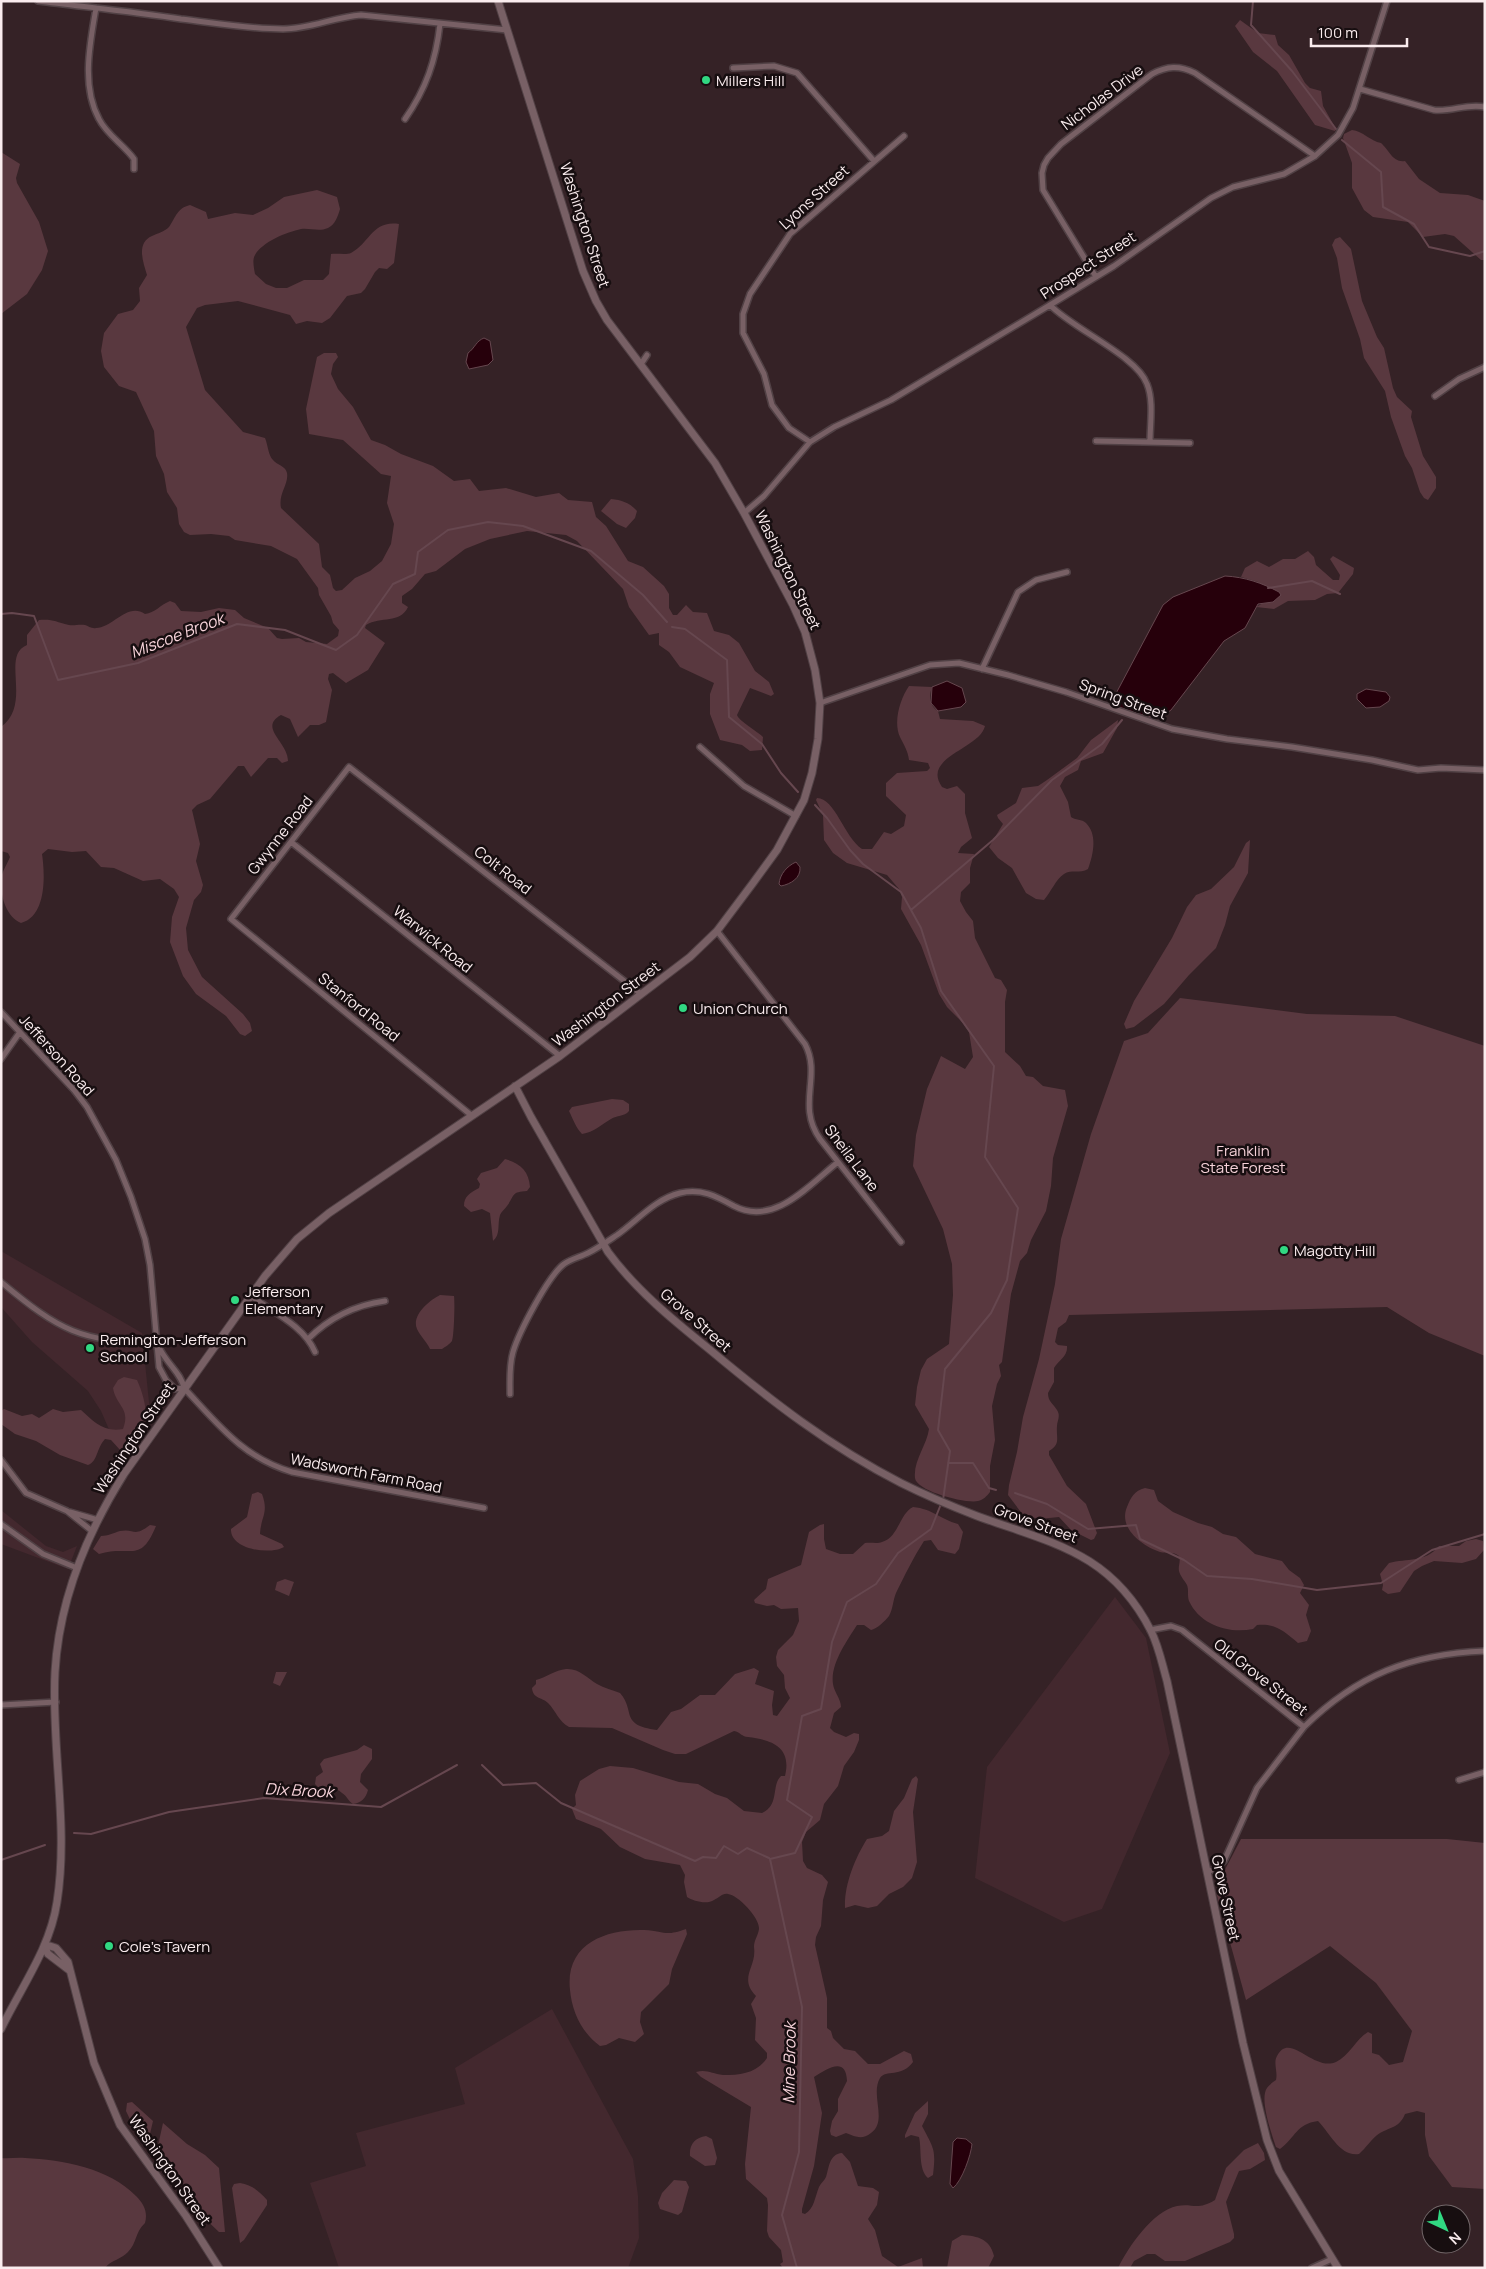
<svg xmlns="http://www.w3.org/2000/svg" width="1486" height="2269" font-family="Manrope,sans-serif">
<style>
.built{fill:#43282e}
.green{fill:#59383f}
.water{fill:#26000b;stroke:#66474f}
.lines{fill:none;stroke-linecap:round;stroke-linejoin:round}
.stream{stroke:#66474f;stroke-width:2}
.street-casing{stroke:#514145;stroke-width:8}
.secondary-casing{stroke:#514145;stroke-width:9}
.street{stroke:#786065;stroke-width:5}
.secondary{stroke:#786065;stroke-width:7}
.poi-dot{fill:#31d882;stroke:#170e10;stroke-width:2}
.labels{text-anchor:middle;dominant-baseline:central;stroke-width:5;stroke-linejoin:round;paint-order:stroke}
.poi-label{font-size:15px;fill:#faecee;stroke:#170e10;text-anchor:start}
.street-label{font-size:15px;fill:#faecee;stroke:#170e10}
.park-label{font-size:15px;fill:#f5d1d8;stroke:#170e10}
.water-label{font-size:16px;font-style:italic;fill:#f8d4db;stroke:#170e10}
</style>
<rect width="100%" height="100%" fill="#352226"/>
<path class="built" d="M1,1251L142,1333L151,1422L129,1453L121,1446L111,1434L101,1411L88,1391L32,1342L1,1307Z
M1,1510L46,1546L63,1552L77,1546L68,1569L1,1544Z
M1115,1597L1146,1638L1170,1753L1102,1909L1064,1922L975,1878L987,1767Z
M552,2009L633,2159L638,2196L639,2238L628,2268H339L310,2183L366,2166L356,2133L465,2104L455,2068Z"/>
<path class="green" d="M1240,20L1258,33L1275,35L1278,45L1289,55L1305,83L1310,88L1321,91L1323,106L1336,129L1335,131L1315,125L1277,71L1253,52L1235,26Z
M1352,130C1363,131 1370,141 1381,143C1389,150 1393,163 1405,161L1419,179L1440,193L1468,195L1485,201V260H1481L1454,236L1445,234L1423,237L1408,222L1373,217L1364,210L1352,188V163L1343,138L1344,134Z
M1,152L20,164L16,178L17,183L39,222L48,251L42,270L27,294L1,314Z
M317,190L337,197L340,209C338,216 335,225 328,228C319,232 311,228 301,229C287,232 262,242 255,255C252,260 254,268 255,274L266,284L276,288H287L304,280H323L329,274L331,254C337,253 346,255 351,253C370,243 372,220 399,224L394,263L387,269L379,268L375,272L365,289L361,293L347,296L330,318L322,323L307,321L296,324L290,315L238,301L205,305L197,308L186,327L205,390L243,432L265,438C268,445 268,455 273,460C277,465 286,466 287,473C289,484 278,494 281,508L319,544L322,567L330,575L333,588L336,591L342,590L355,578L370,571L382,561L391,544L394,524L387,503L391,476L381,474L343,440L309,434L306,409L317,357L324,353H336L338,357L333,364L331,374L338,389L353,407L371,440L385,445L401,454L433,466L454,481L470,479L479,491L506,488L536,497L559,493L568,500L592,502L596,517L606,526L628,561L643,567L664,586L669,594V608L673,615H677L686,605L693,612L707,613L714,631L729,635L739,643L755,671L769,682L774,694L771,696L750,688L737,715C739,721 757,731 763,737L762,750L750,751L742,745L720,740L710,714V694L714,683L680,667L669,652L659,645V633L649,635L629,607L623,589L577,541L566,535L527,531L490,539L465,549L436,571L425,574L412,589L402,596V603L408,607C400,624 381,616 366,625L365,628L385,643L368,670L346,683L333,673L329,674L328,679L332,690L326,722L319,725H310L298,737L290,719L281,715C258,728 288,742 288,761L282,763L277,758H268L251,777L244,766H238L210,799L197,805L192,810L200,844L196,861L203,885L201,892L194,900L186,928L188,950L202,977L243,1014L250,1023L252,1031L245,1036L240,1034L226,1016L196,994L183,976L170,942L172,917L179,897L174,889L160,879L143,881L114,868L101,867L86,851L72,852L48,849L42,854C45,874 47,916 21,923C6,917 0,895 1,879C2,872 7,864 10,857L8,853L1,851V727C33,703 0,656 27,645V635L39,620C54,619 55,622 69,625C74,626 79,624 85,625C88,626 92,629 96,628C113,628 127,602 145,614C155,613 160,605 170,601L175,603L181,611L201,612L219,608L235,610L244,618L268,628L277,638L282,639L299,638L306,642L327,644L338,636L339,630L333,623L331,616L319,595L318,588L297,559L271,546L235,540L229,536L211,534L190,535L184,532L179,524L177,508L167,492L164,474L156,456L154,431L136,392L119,386L104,367L101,351L104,333L118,314L133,310L140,301L139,288L147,275C143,262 136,243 152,236C158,233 164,232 169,227C176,217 177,208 190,205L206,212L208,219L235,213L253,215L268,208L284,197Z
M1340,237L1351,249L1362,301L1377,337L1384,348L1393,388L1397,397L1412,411L1411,417L1423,456L1436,477V488L1428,500L1424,498L1420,492L1412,468L1405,456L1391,417L1385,391L1364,358L1360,339L1342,288L1337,258L1332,245L1335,239Z
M611,499C622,500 630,503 637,511L635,518L626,528L617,524L601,511Z
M1308,551L1314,557L1316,565L1333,580H1339L1340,575L1330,559L1333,556L1354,568L1353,574L1338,593L1327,594L1315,600L1288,601L1274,609L1256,607L1265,602L1258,582L1241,577L1245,568L1257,561L1269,567L1283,559H1295Z
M909,686L932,687C929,695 929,706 938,711L940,719L973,721L985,726C980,749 921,757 942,787L947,789L957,786L965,794V813L972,838L961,847L958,853L974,854L970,868V883L961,892L960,901L966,912L973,921L975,938L995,978L1001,980L1007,990L1005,1002V1052L1020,1066L1026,1076L1033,1077L1043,1086L1065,1090L1068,1106L1053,1158L1051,1186L1046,1211L1031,1240L1027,1253L1020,1261L1011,1294L1002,1362L999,1365L1001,1376L997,1384L992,1406L995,1440L990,1466V1492C987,1496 983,1500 978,1501C966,1504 916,1491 915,1478C913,1461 927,1445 929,1429L915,1405L917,1387L921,1370L927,1359L949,1344L953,1295L952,1264L943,1229L913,1166L916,1135L927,1089L941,1056L965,1069L973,1057L969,1032L963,1023L947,1007L939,994L921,945L901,909L902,897L899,889L887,875L847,863L833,853L824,840L823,815L816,800L817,798C835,798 844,837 862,849H872L884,832L891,834L904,826L906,815L886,796V783L897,773L927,771L930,768L928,763L909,760C908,751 904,745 900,737C893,722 900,699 909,686Z
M1118,720L1117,728L1103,753L1081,761L1078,770L1065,777L1060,786L1068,802L1071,817C1075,820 1082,819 1086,823C1098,835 1093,855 1088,869C1080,874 1071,869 1064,874C1056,879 1051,892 1044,900L1036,899L1026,893L1012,868L998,858L989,847L1003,824L998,818L997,815L1016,803L1022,788L1038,786L1047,780L1077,758L1091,740Z
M1250,840L1248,873L1230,906L1225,925L1216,948L1189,975L1164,1004L1134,1027L1126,1029L1124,1024L1134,1001L1172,938L1187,907L1196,895L1211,889L1234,867L1246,843Z
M1180,998L1307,1014L1395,1016L1485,1046V1356L1429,1333L1387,1307L1069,1315L1066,1322L1058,1328L1055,1342L1058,1345L1067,1346C1068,1356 1059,1360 1054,1368V1382L1048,1393C1048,1402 1053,1403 1057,1410C1061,1416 1057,1421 1057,1426C1056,1438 1061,1444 1049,1451V1455L1067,1486L1086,1504L1097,1533L1094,1539L1091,1540L1071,1530L1059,1517L1039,1519L1023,1515L1008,1495L1009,1485L1017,1452L1023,1417L1039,1359L1055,1284L1061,1239L1091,1134L1124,1041L1148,1033Z
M612,1099L623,1100L629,1104V1111C624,1117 617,1115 611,1119C601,1125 594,1132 582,1134C576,1128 573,1119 569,1111L572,1107Z
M505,1159C520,1163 529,1171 530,1187L527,1191C511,1192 515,1195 507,1206C505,1209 501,1212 500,1215C497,1225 501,1234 493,1241L490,1213L482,1209L471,1212L464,1206C464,1196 470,1193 479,1188L480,1184L477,1179L481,1173L497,1168Z
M440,1295L454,1296C455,1303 454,1337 452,1341C450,1344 445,1347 442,1349H430C427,1342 420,1336 417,1329C411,1315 430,1300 440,1295Z
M124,1377L137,1380C148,1404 155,1443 121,1451L111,1440L105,1439C96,1449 98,1461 88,1465L60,1455L36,1441L15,1434L1,1424V1411L4,1409L22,1416L32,1414L39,1418L53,1409L63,1412L81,1410C93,1421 104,1433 123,1429C131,1408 116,1406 113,1388L118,1380Z
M1145,1488L1154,1490L1158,1501L1173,1512L1198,1523L1212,1527L1223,1534L1236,1537L1255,1554L1282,1561L1289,1570L1300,1578L1304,1585L1300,1593L1309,1605L1306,1615L1311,1631L1307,1641L1298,1643C1284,1631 1275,1623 1257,1625L1253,1629C1229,1634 1200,1625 1189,1601C1187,1595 1189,1590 1187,1585C1185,1581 1180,1576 1179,1571C1178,1565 1181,1562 1179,1556C1173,1551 1167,1554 1160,1552C1142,1546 1118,1528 1127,1507C1131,1497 1134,1491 1145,1488Z
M258,1492L262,1494C269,1513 261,1516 260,1534L282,1544L284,1547C271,1555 230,1550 231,1529L247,1517L252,1494Z
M913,1507C933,1509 940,1519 958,1524L963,1532L959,1549L955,1554L938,1550L931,1540L924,1541C913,1558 905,1575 896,1593C893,1600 893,1609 889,1616C885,1621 877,1629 871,1630L864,1625H857C847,1641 830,1664 833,1684C834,1692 841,1699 841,1707L834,1713L830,1728L834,1732L846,1737L854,1733L859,1734V1740L854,1752L844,1766L838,1786L824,1804L820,1820L806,1832L802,1842L803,1861L807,1868L822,1875L828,1882L823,1900L821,1926L816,1937L815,1945L827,1998V2028L831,2031L833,2038L844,2049L855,2051L868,2064H880L904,2051L911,2054L913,2062C901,2078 886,2069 880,2078C870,2095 888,2121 871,2133C862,2140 856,2137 846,2133L836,2137L831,2135L830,2131L832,2121L838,2111V2099L847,2081C846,2055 826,2070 814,2077L822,2113L814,2166L802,2209V2213L805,2214C814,2209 815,2197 819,2187C821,2183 824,2181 826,2177C829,2168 829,2154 842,2153L850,2162L858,2186L873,2188L879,2192L877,2205L868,2219L875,2230L882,2256L898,2267L922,2258L923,2268H783L780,2264L783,2262L781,2250L769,2237L767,2231L768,2205L767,2198L746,2179L745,2164L751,2107L701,2077L696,2072C707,2069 712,2074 723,2075C741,2075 757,2073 767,2058V2053L755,2040L756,2018L751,2004L756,1996C738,1977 757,1968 754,1947C754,1940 758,1936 759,1929C760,1918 738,1895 728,1894C722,1893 719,1898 714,1900C707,1905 693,1901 687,1897L684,1882L685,1875L680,1865L645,1859L620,1847L601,1829L576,1819L572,1809L576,1805L575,1795L580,1781L599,1769L610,1766L633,1768L679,1782L698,1784L715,1794L727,1798L744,1811L762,1813C780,1805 771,1785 781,1776H785C792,1747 772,1740 748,1737C742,1737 740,1732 734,1731L686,1754H675L663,1750L612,1728L569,1727C559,1722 556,1711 548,1703C542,1697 533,1699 532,1688L536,1684V1680C547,1677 555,1670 566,1669C579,1668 587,1678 597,1684C604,1688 613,1690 620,1693C636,1711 619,1725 657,1730L671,1712L681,1709L700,1695H715L735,1674L754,1668L759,1671L755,1684L774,1691L772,1705L773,1715L777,1716L790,1698L785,1688L784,1675L777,1666L776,1657L778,1650L793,1635L799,1621L798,1608L781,1609L774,1605L767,1606L755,1603L754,1600L766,1589L768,1579L801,1565L809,1532L820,1525L824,1524V1539L826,1549L840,1554H853L865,1543C871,1542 877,1544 882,1542C899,1537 899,1514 913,1507Z
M150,1525L156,1526C140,1565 131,1544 99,1554L93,1549L101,1536C108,1536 113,1533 120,1531C135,1528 133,1538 150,1525Z
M1476,1539L1483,1541L1484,1550L1476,1559L1462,1563L1434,1561L1422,1566L1414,1571L1400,1592L1388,1594L1382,1590L1383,1585L1380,1574L1389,1563C1407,1558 1425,1563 1439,1546H1459L1466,1541Z
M285,1579L294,1582L289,1596L275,1590L277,1582Z
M276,1672H287L280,1686L273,1683Z
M364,1745L372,1749V1759L361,1774L360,1782L368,1790C366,1798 361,1803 353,1804C348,1801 347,1796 342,1793C336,1787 326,1787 318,1787L315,1784L316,1777L323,1772L320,1764L324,1759L357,1750Z
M916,1776L918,1779L913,1812L917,1862L912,1878L903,1887L889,1894L877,1906L868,1908L855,1905L845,1908C844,1885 855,1858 867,1839L882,1836L889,1831L894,1811L904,1798L912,1779Z
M1241,1839H1447L1485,1843V2189L1452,2187L1429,2156L1425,2135V2113L1417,2111L1405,2114C1400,2127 1391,2127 1380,2133C1372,2138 1366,2148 1359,2154C1340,2157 1330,2133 1318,2121C1296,2124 1296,2137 1280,2149L1276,2147C1272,2135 1259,2099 1267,2088C1269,2085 1273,2082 1276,2080C1278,2072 1273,2063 1277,2056C1290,2031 1313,2072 1336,2062C1349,2056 1356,2039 1368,2032L1372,2034V2053L1379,2055L1389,2065L1403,2062L1412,2031L1376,1983L1330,1946L1246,2000L1216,1892L1219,1881Z
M686,1929L687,1934L672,1969L669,1984L641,2012L640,2022L644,2034L635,2042L619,2038L606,2045L600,2046C582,2033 572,2012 570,1990C565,1944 605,1929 644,1930C665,1931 664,1937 686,1929Z
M928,2101V2114L922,2126C934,2149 936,2149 933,2175L928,2178C918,2169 922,2150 919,2137L911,2135L905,2138V2135L915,2113Z
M132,2102L153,2121L149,2138L136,2132L126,2111L127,2103Z
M163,2123L187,2144L205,2155L219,2168L225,2232H219L199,2213L188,2191L157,2150Z
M706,2136L712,2139L717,2158L715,2165L705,2166L690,2156C689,2144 695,2138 706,2136Z
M1258,2143L1264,2153L1265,2160L1250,2169L1239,2171L1226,2202L1234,2234V2238L1230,2242L1185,2261H1165L1155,2254H1147L1134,2261L1130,2268H1118C1128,2247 1153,2211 1177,2206C1193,2203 1197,2211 1215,2200L1226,2168L1244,2150Z
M1,2158C9,2159 17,2157 25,2158C63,2160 109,2168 136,2196C144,2204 148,2212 145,2223C135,2232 137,2243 128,2252C122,2259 111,2260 105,2268H1Z
M674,2180L686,2181L689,2187L682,2212L678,2215L660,2209L658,2203L662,2193Z
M240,2183C252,2185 259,2191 267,2200V2205L244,2240L240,2243L232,2188L234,2184Z
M962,2235C978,2236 990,2239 994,2256L988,2268H947L952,2241Z"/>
<path class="water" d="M484,338L490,341L493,360L488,365L469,369L466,362L468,353C475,348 476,341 484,338Z
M1225,576C1245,577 1262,583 1279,592L1281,595L1273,602L1258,604L1245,628L1224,641L1171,710C1168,712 1164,716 1160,717C1151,719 1123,709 1113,705L1112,701L1163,605L1173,597Z
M947,681L962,688L966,702L961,707L938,711L931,703L932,687Z
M1366,689L1386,692L1390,697L1389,701L1380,707L1366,708L1357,699V694Z
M796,862L800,867C801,878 791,884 781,886L779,884C780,874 787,866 796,862Z
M957,2138L966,2139L972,2144C971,2155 962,2181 953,2188L950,2184L953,2142Z"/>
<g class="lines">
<path class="stream" d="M1253,1L1251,25L1292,71L1336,129
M1342,140L1381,172L1383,207L1414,224L1429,247L1470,256L1485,251
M1268,588L1312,581L1340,594
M1,614L12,613L34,616L58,680L138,663L237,624L285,630L336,650L357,635L393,584L415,574L418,552L448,530L488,522L523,526L591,551L643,595L667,622
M672,627L685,629L727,660L729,717L762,744L781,773L798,792
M815,805L827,818L850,850L863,864L901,892L921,928L941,991L994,1066L985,1157L1018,1208L1007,1280L991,1313L945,1369L938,1430L950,1451L943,1500
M911,910L993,840L1052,780L1102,744L1122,720
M948,1463H973L989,1488L996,1490
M1015,1493L1047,1504L1088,1529L1136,1525L1140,1539L1184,1560L1207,1576L1252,1579L1317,1590L1381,1583L1432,1550L1485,1534
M482,1765L503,1785L536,1783L561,1803L695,1861L703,1857L716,1858L724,1846L738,1854L747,1848L769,1858
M74,1833L91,1834L169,1812L264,1798L381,1807L457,1765
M770,1859L795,1853L812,1817L787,1800L802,1716L821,1709L832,1642L847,1602L876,1584L898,1553L931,1529L941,1504
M770,1859L802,2007L799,2152L782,2215L797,2268
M1,1860L45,1845"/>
<defs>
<path id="street" d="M38,1C86,7 134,12 181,19C215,23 249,29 283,29C310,29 334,17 361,15L507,30
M96,8C90,43 81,86 99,119C107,135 124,145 134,159V169
M733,68L774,66L797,73L874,161
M1360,89L1434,110C1452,112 1467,103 1485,107
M405,119C426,89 436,60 440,24
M1096,277L1043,190L1042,173L1044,165L1048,158L1061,144L1152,74C1167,66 1179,65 1195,73L1315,156
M1050,305C1073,329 1137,356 1147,384C1154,401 1150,424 1150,442
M641,364L647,355
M1435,396L1459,379L1485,367
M1096,441L1190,443
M810,442L789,428L772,405L764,374L743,333V314L750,294L790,234L904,136
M744,513L764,496L810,442L834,427L891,400L1050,305L1114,266L1211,198L1233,187L1284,174L1315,156L1338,135L1353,108L1387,1
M982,669L1018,592L1036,580L1067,572
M820,703L930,665L959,663L1008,675L1066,692L1172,729L1227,739L1292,747L1372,760L1418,770L1441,768L1485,770
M700,747L744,786L796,816
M291,842L560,1056
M717,931L805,1044C822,1076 796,1105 820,1139L901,1242
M1,1012L74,1090L87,1107L116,1160L131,1197L145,1239L150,1265L159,1367L166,1380L175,1389L184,1388
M1,1059L20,1032
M471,1115L231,919L349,767L641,994
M1,1282C60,1331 80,1342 158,1343
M251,1296C273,1312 304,1326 315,1352
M308,1339C329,1318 356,1305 385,1301
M159,1347C166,1363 182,1374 184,1388
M184,1388C219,1425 242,1457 292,1472L484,1508
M510,1394C510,1380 509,1366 513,1352C519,1332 548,1276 564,1264C571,1259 580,1257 588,1253C598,1248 608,1241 617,1235C637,1221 655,1199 680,1193C701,1188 716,1196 734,1206C774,1227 809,1185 838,1162
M1,1460L26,1493L67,1511L92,1531
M70,1512L98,1520
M1,1524L43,1554L77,1568
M1150,1630L1171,1626L1182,1630L1304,1727L1257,1788L1224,1861L1217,1868L1207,1872
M1,1705L56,1702
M1304,1727C1357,1675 1410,1654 1485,1651
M1459,1780L1485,1772
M1312,2268L1332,2259"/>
<path id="secondary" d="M515,1086L531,1117L608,1252C636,1290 673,1320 709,1349C770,1400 829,1446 901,1483C925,1495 951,1506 977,1516C1051,1543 1111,1552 1151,1631C1159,1647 1162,1664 1167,1681L1243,2043L1267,2140L1279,2171L1338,2268
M45,1948L50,1946L56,1948L68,1962L94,2063L120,2125L186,2216L219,2268
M45,1948L48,1954L69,1970
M1,2029C21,1987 50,1949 57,1902C69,1826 51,1748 55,1672C59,1601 87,1533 124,1474L265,1276L297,1239L329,1213L560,1056L690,957L717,931L753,883L777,850L804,800L812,773L818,739L820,703L815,670L805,632L793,605L744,513L715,463L607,320L596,301L583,271L498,1"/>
</defs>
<use href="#street" class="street-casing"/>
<use href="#secondary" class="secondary-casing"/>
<use href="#street" class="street"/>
<use href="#secondary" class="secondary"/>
</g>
<g class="poi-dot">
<circle cx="706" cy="80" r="5"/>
<circle cx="683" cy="1008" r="5"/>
<circle cx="1284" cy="1250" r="5"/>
<circle cx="235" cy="1300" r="5"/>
<circle cx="90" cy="1348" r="5"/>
<circle cx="109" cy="1946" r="5"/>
</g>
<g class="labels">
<g class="poi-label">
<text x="716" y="80">Millers Hill</text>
<text x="693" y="1008">Union Church</text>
<text x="1294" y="1250">Magotty Hill</text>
<text x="245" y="1291">Jefferson<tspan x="245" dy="17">Elementary</tspan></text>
<text x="100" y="1339">Remington-Jefferson<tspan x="100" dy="17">School</tspan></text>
<text x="119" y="1946">Cole's Tavern</text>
</g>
<g class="street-label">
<text transform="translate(1102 97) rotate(-37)">Nicholas Drive</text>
<text transform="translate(814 197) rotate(-42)">Lyons Street</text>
<text transform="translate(585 225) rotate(72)">Washington Street</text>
<text transform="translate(1088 265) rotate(-33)">Prospect Street</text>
<text transform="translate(788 570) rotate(64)">Washington Street</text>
<text transform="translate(1123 699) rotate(20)">Spring Street</text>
<text transform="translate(280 835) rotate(-52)">Gwynne Road</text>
<text transform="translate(503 870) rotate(38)">Colt Road</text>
<text transform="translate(433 939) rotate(39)">Warwick Road</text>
<text transform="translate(606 1004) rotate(-37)">Washington Street</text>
<text transform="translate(359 1007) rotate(39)">Stanford Road</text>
<text transform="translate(57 1055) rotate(48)">Jefferson Road</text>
<text transform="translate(852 1158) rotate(53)">Sheila Lane</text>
<text transform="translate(696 1320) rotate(41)">Grove Street</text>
<text transform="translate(134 1438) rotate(-56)">Washington Street</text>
<text transform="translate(366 1473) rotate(11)">Wadsworth Farm Road</text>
<text transform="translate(1036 1523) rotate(20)">Grove Street</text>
<text transform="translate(1261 1677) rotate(38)">Old Grove Street</text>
<text transform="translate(1226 1898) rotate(78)">Grove Street</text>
<text transform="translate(170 2170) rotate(55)">Washington Street</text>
</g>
<g class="park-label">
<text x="1243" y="1150">Franklin<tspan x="1243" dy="17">State Forest</tspan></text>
</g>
<g class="water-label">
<text transform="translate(177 635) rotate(-21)">Miscoe Brook</text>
<text transform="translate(299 1790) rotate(3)">Dix Brook</text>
<text transform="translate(789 2063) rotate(-89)">Mine Brook</text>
</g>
</g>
<rect width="1486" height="2269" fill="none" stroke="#faecee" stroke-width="5"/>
<g transform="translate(1446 2229) rotate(136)"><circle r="24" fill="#170e10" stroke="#726769"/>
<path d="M0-4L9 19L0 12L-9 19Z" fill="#31d882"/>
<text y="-8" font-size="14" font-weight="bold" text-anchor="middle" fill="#faecee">N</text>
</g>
<path d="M1311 38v8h96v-8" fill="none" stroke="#faecee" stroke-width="2.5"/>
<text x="1318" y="38" font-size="15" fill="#faecee" stroke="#170e10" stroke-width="4" paint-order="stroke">100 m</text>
</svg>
